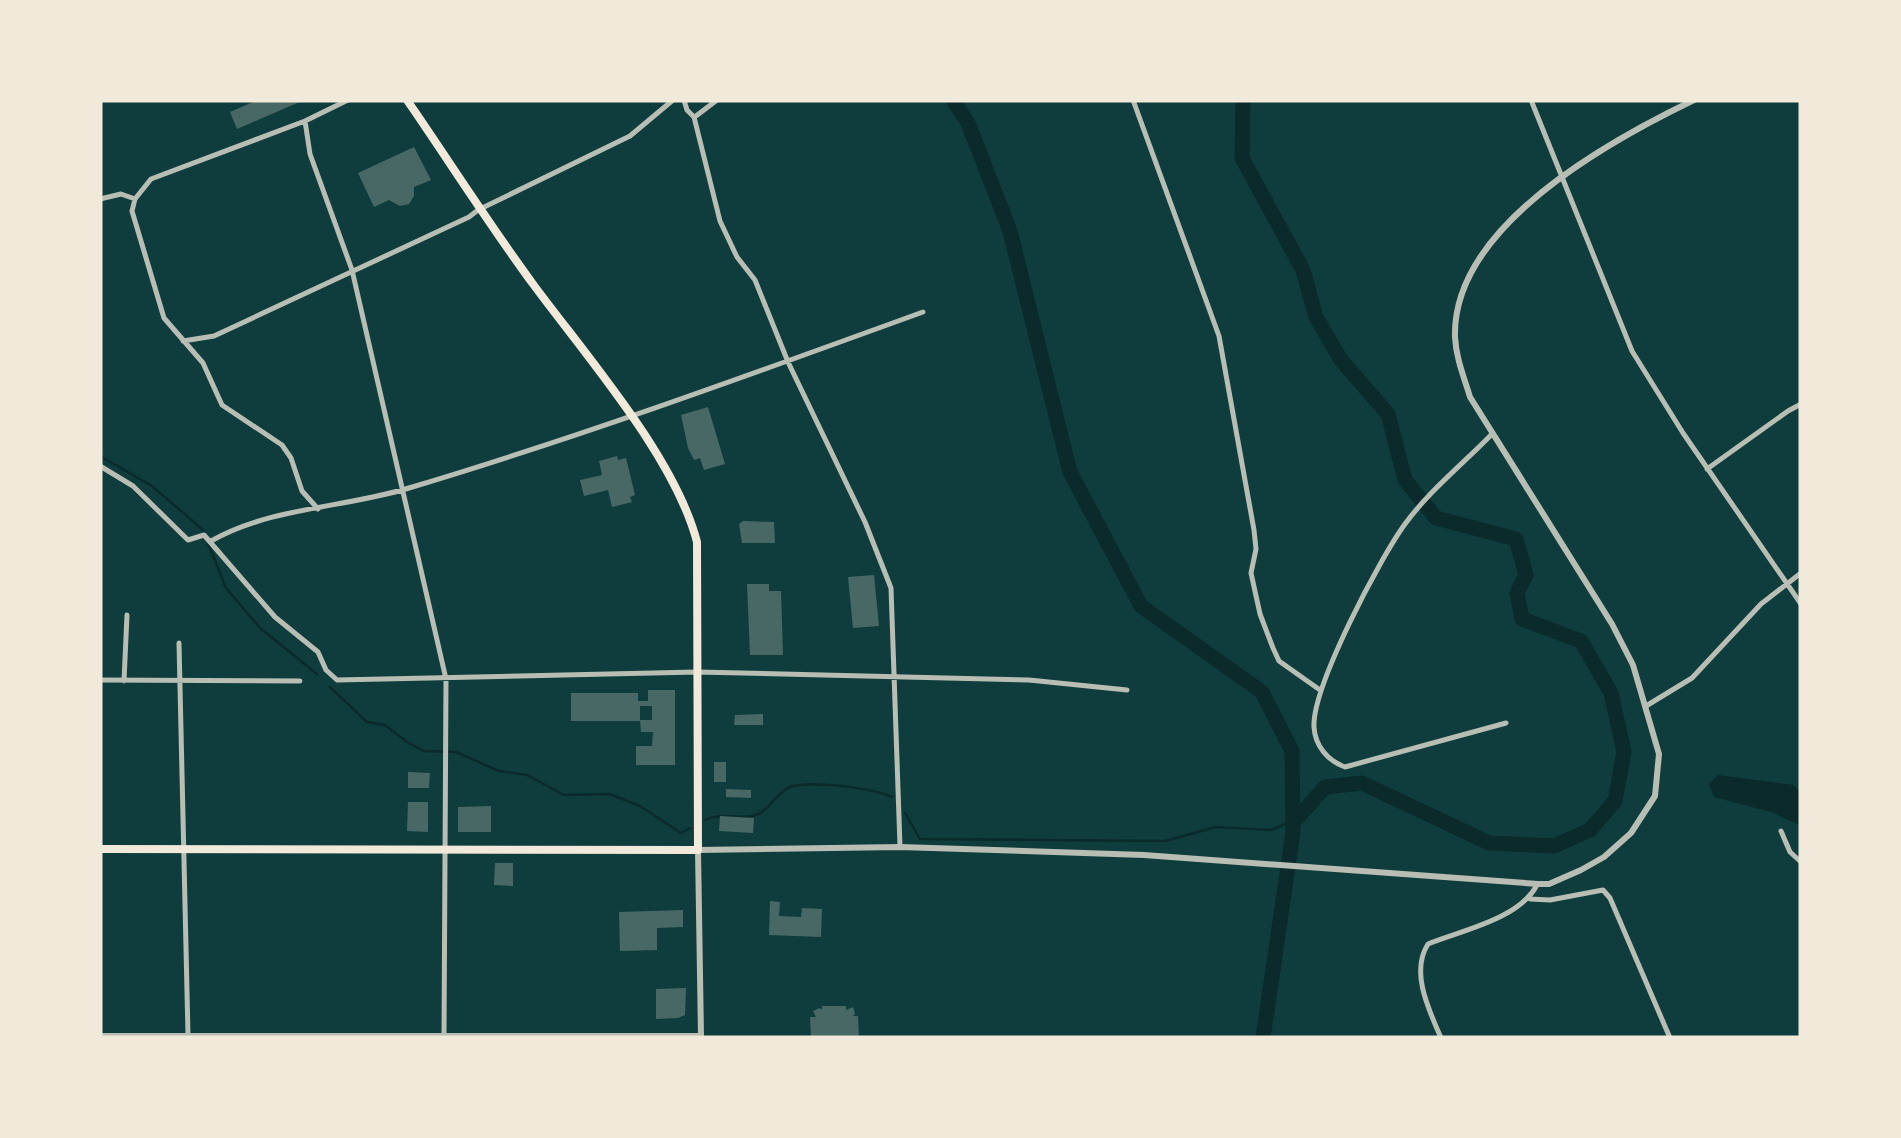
<svg xmlns="http://www.w3.org/2000/svg" width="1901" height="1138" font-family="Helvetica,sans-serif">
<style>
.water{fill:#0a2a2b}
.lines{fill:none;stroke-linecap:round;stroke-linejoin:round}
.stream{stroke:#0a2a2b;stroke-width:2.5}
.river{stroke:#0a2a2b;stroke-width:15}
.building{fill:#486865}
.minor{stroke:#b8beb3;stroke-width:5}
.tertiary{stroke:#b8beb3;stroke-width:6}
.secondary{stroke:#f1e9da;stroke-width:8}
</style>
<rect width="100%" height="100%" fill="#0f3d3e"/>
<path class="water" d="M1718,775L1794,785L1801,793V826L1771,812L1714,797L1709,784Z"/>
<g class="lines">
<path class="stream" d="M100,456L152,486L203,530L205,536
M208,543L226,588L260,628L317,674
M330,687L367,722L385,725L407,742L424,751L456,752L499,771L527,775L564,795L610,794L640,806L681,833L690,828
M905,813L920,839L1165,841L1216,827L1272,830L1293,820
M705,820C721,812 736,819 752,816C768,814 775,793 790,787C809,780 873,788 892,797"/>
<path class="river" d="M953,100L968,123L1010,231L1070,472L1141,606L1262,692L1292,751L1293,832L1263,1038
M1243,100L1242,158L1303,270L1316,317L1341,360L1388,414L1405,480L1436,518L1516,539L1526,575L1517,593L1522,619L1581,641L1611,693L1624,752L1615,801L1590,830L1554,846L1489,843L1362,783L1325,787L1293,823"/>
</g>
<path class="building" d="M258,100H304L237,129L230,112Z
M414,147L431,180L414,187V196L409,204L400,206L389,200L374,207L358,173Z
M708,407L725,464L704,470L700,458L694,460L688,448L681,415Z
M617,456L618,460L626,458L635,495L630,497L632,502L612,507L608,490L584,496L580,480L602,475L599,461Z
M743,521L774,522L775,543H742L739,524Z
M874,575L879,626L853,628L848,577Z
M747,584H769V591H781L783,655H750Z
M648,690H675V765H636V746H652L653,732H641L640,720H652V706H640V721H571V693H638V701H648Z
M763,714V725H734L735,715Z
M714,762H726V782H714Z
M408,772L430,773L429,788H408Z
M726,789L751,790V798L726,797Z
M408,802H428V832L407,831Z
M491,806V832H458V807Z
M720,816L754,818L753,833L719,831Z
M495,863H513V886L494,885Z
M770,901L780,902L779,916L801,917L802,908L822,909L821,937L769,935Z
M683,910V927L657,928V950L620,951L619,912Z
M686,988L685,1015L678,1018L656,1019V989Z
M822,1006H846V1010L853,1007L855,1014L853,1016H858L859,1038H811L810,1017H816L813,1011L820,1008L822,1010Z"/>
<g class="lines">
<path class="minor" d="M684,100L687,110L694,117L720,221L737,257L755,280L788,362L865,522L891,588L900,846
M1133,100L1219,336L1254,530L1256,549L1251,573L1260,614L1273,648L1279,661L1320,690
M1531,100L1632,351L1683,433L1801,604
M696,116L717,100
M305,121L310,154L352,270L446,679L444,1036
M100,199L121,194L135,199L151,179L305,121L348,100
M135,199L132,211L164,318L203,363L222,405L282,445L291,458L302,491L318,509
M183,341L214,336L469,217L478,210L630,136L673,100
M1492,434C1464,463 1429,491 1405,524C1380,558 1312,687 1314,727C1315,746 1328,761 1345,767L1506,723
M100,466L133,486L188,540L204,535L275,617L318,652L326,670L337,680L697,672L1029,680L1127,690
M1707,469L1788,411L1801,404
M211,541C271,507 344,508 409,488C583,436 752,374 923,312
M179,643L188,1035
M100,680L300,681
M124,681L127,615
M1646,706L1692,678L1761,604L1801,573
M1781,831L1790,852L1801,862
M1530,899L1550,900L1603,890L1610,898L1670,1038
M1441,1038C1429,1010 1410,972 1428,944C1463,930 1519,919 1537,885"/>
<path class="tertiary" d="M100,1036H701L698,850L900,847L1144,855L1538,884H1549L1581,870L1604,857L1631,833L1655,796L1659,754L1633,665L1612,624L1470,397C1464,377 1456,358 1455,337C1452,227 1609,141 1694,100"/>
<path class="secondary" d="M100,849L698,850L697,542C675,457 586,356 533,284C489,224 449,161 407,100"/>
</g>
<rect width="1901" height="1138" fill="none" stroke="#f1e9da" stroke-width="205"/>
</svg>
